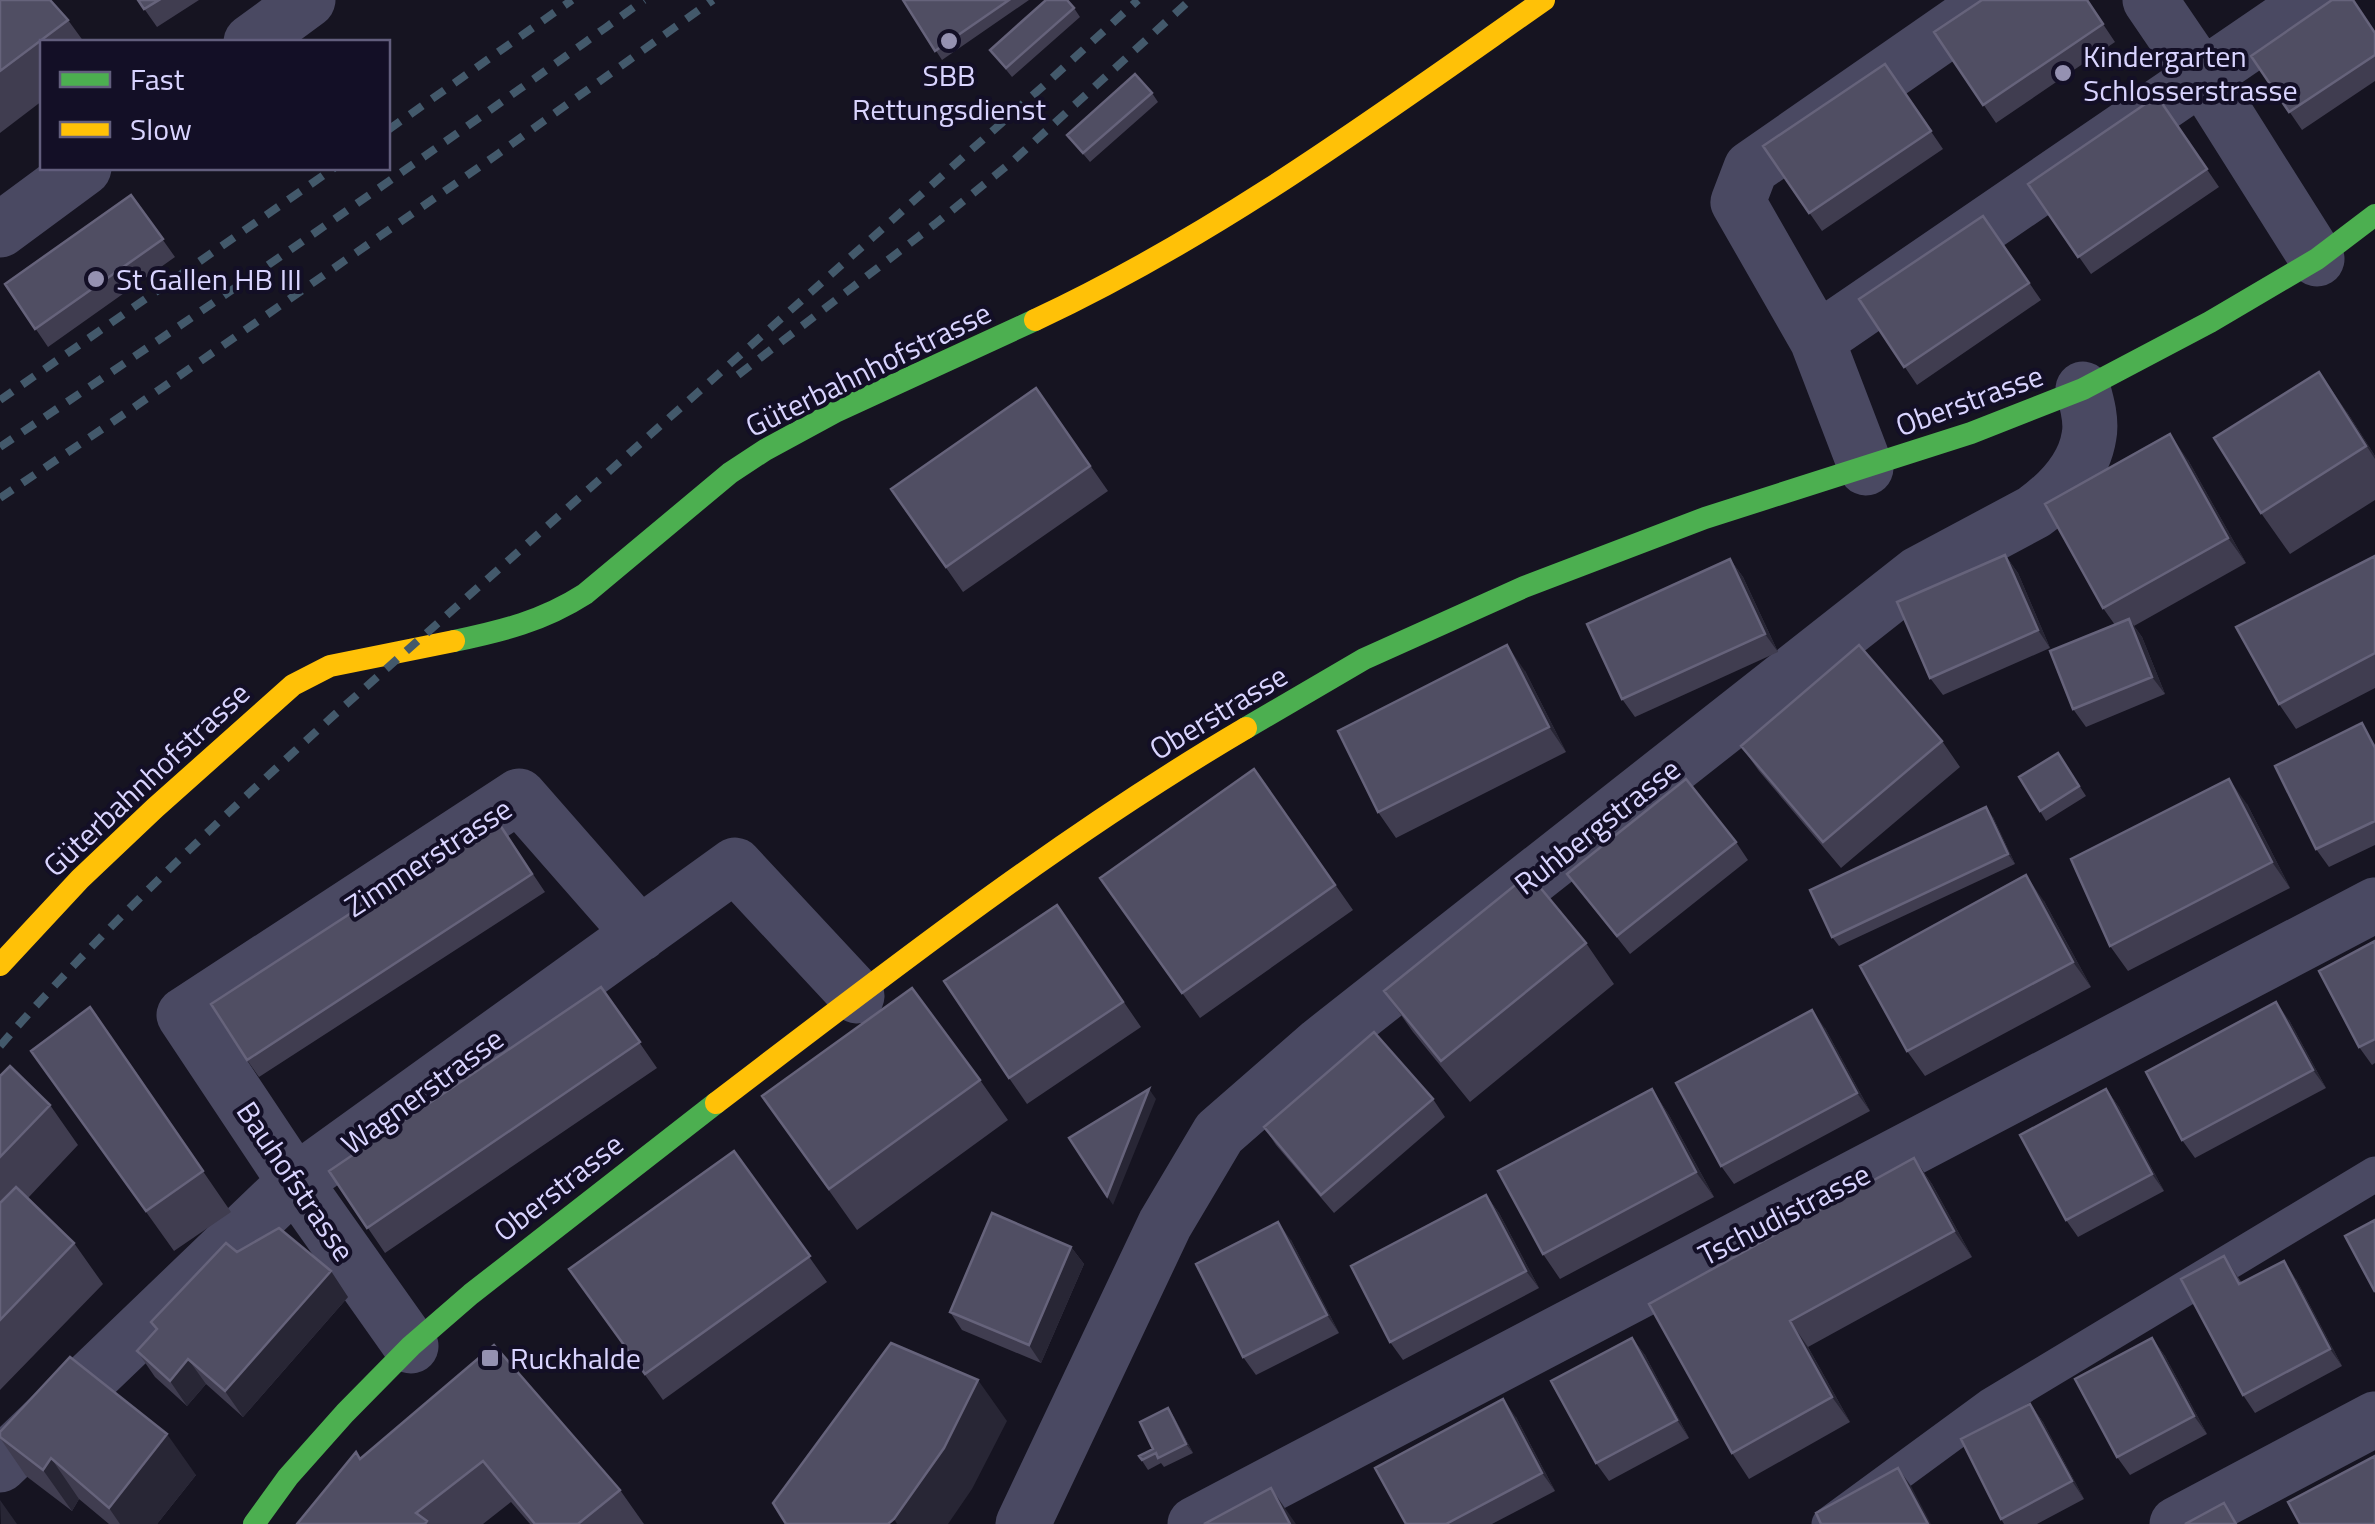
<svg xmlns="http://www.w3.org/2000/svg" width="2375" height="1524" font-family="'Titillium Web',sans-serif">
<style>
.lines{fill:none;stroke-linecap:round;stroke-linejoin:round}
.lane{stroke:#4a4962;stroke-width:35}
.street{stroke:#4a4962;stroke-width:55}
.fast{stroke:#4caf50;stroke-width:22}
.slow{stroke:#ffc107;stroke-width:22}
.rail{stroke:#43596b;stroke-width:8;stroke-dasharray:15 12;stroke-linecap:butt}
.wall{fill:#403d50}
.shaded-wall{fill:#282635}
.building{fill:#504e63;stroke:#66637b;stroke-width:2.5}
.poi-dot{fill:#9591b1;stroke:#130f26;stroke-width:4}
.labels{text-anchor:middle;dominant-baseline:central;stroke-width:8;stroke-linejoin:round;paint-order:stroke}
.poi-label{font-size:30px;fill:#d9d4ff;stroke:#130f26;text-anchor:start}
.street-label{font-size:30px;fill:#d9d4ff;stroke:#130f26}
</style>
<rect width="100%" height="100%" fill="#161421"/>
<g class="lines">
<path class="lane" d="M1829,1524L1990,1406L2375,1174"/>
<path class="street" d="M2150,0L2201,75L2317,259
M251,42L308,0
M0,230L84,168
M1817,340L2314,0
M1866,468L1817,340L1738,202L1751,168L1993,0
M411,1346L295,1182L184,1015L519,796L640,934
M0,1465L295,1182L735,865L857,996
M1023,1524L1165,1224L1219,1133L1321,1044L1918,574L2034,512C2060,493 2084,469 2089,436C2092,421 2087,403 2083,389
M1195,1524L2375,905
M2177,1524L2375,1419"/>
<path class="fast" d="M454,641C502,631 543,621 585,594L730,473L765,450L835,412L1035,320
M1246,728L1364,659L1524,587L1705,518L1971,433L2083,389L2210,322L2317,259L2375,215
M254,1524L288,1477L345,1413L411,1346L471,1294L716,1103"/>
<path class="slow" d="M1035,320C1217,235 1380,115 1544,0
M0,965L80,879L155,808L293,685L330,666L454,641
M716,1103C888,972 1059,838 1246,728"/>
<path class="rail" d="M388,130L572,0
M738,375L935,224L1014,160L1190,0
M0,400L334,168
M0,447C217,302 432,153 644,0
M0,498L133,408L495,156L713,0
M0,1046C102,929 217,822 332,717L1050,80L1138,0"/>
</g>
<path class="wall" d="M0,0L68,20L84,42H42V101L0,133Z
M138,0H199L157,27Z
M903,0H1029L942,60Z
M2087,0L2115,42L1996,123L1934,32Z
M1074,8L1080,17L1012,77L990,50Z
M2375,32V81L2302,130L2251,56Z
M1885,64L1943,149L1822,231L1763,146Z
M1152,93L1158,102L1090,162L1067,135Z
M2157,96L2219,187L2091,274L2028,184Z
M131,195L175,257L48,347L5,284Z
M1983,216L2041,300L1917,385L1859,299Z
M1036,388L1108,491L963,592L891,489Z
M2347,412L2375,456V500L2290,554L2261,513Z
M2188,460L2246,563L2134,626L2142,637L2165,694L2086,727L2073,709L2115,625L2103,608Z
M2005,555L2018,573L2050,648L1943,695L1930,678Z
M2375,556V688L2296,729L2279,704Z
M1730,559L1743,577L1778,652L1635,717L1622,699Z
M1525,671L1566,752L1396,838L1378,812Z
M1942,741L1960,767L1841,868L1759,771L1741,746Z
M2375,743V845L2329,867L2316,849Z
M2058,753L2086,796L2046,821L2040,811Z
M1254,769L1353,910L1200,1018L1100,878Z
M2247,804L2290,888L2128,971L2110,946Z
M1993,817L2015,864L1839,946L1832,937Z
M496,819L545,892L259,1077L247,1060Z
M1736,842L1748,860L1630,954L1567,874Z
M2044,901L2091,987L1925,1076L1907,1051Z
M1057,905L1141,1027L1027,1104L1009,1078Z
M2375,941V1063L2372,1065L2359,1047Z
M1586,943L1614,984L1470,1102L1413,1032L1384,991Z
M601,987L657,1068L385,1253L329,1171Z
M90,1007L231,1212L174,1251L31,1051Z
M2289,1020L2326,1088L2195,1158L2182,1140Z
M1825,1028L1870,1111L1734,1184L1721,1166Z
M0,1076L50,1105L78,1145L28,1198L74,1243L103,1284L0,1390Z
M980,1080L1008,1120L857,1230L762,1096Z
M1652,1089L1669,1115L1714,1197L1560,1279L1543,1254Z
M2106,1089L2119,1107L2164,1191L2078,1237L2066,1220Z
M1433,1099L1445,1117L1334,1213L1276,1145L1264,1127Z
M734,1151L827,1282L663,1400L569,1269Z
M1914,1158L1932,1184L1972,1257L1808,1347L1850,1422L1749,1479L1732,1453L1649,1304Z
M1486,1195L1499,1213L1539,1288L1403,1360L1390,1342Z
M1291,1240L1339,1333L1256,1375L1243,1357Z
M1071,1247L1084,1264L1041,1363L962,1330L950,1312Z
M237,1252L348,1297L243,1417L206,1384L187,1406L155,1377L137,1351Z
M2224,1256L2242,1283L2296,1279L2342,1366L2255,1413L2243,1395Z
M1632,1338L1645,1355L1689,1438L1609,1481L1596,1463Z
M2152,1338L2165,1356L2207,1434L2130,1475L2117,1457Z
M494,1345L620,1490L644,1524H530L511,1502L483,1524H297L360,1459Z
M2030,1404L2043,1422L2084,1499L2037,1524H2004L2001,1519Z
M1168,1408L1174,1417L1193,1453L1164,1467L1161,1463L1148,1470L1139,1456L1153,1449Z
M1516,1417L1555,1491L1492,1524H1406Z
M0,1432L196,1475L157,1524H109L79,1499L72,1511L26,1476L0,1438Z"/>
<path class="shaded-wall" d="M2319,372L2347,412L2375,456V459Z
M2170,434L2188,460L2246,563L2228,538Z
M2005,555L2018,573L2050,648L2038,630Z
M1730,559L1743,577L1778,652L1765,634Z
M2129,619L2142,637L2165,694L2152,677Z
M1507,645L1525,671L1566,752L1549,727Z
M2229,779L2247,804L2290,888L2272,862Z
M1986,807L1993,817L2015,864L2008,854Z
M2026,875L2044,901L2091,987L2073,962Z
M2276,1002L2289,1020L2326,1088L2313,1070Z
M1812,1010L1825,1028L1870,1111L1857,1093Z
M1149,1089L1156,1099L1113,1205L1107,1196Z
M1652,1089L1669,1115L1714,1197L1696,1172Z
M2106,1089L2119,1107L2164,1191L2152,1174Z
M1914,1158L1932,1184L1972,1257L1954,1231Z
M1486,1195L1499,1213L1539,1288L1526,1271Z
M1278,1222L1291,1240L1339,1333L1327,1315Z
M1071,1247L1084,1264L1041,1363L1029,1345Z
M2284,1261L2296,1279L2342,1366L2330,1349Z
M331,1271L348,1297L243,1417L225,1391Z
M1790,1321L1808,1347L1850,1422L1832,1397Z
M1632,1338L1645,1355L1689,1438L1677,1420Z
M2152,1338L2165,1356L2207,1434L2194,1416Z
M188,1359L206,1384L187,1406L170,1381Z
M978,1380L1007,1421L972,1489L948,1524H897L894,1519Z
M1503,1399L1516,1417L1555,1491L1542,1473Z
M2030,1404L2043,1422L2084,1499L2072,1481Z
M1168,1408L1174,1417L1193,1453L1186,1444Z
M167,1434L196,1475L157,1524H120L109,1508Z
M51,1458L79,1499L72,1511L43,1470Z
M1898,1468L1911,1486L1931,1524H1928Z
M1271,1488L1296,1524H1290Z
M0,1500L17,1524H1Z"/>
<path class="building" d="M0,0H50L68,20L0,71Z
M138,0H159L144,9Z
M903,0H1009L935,51Z
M1046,0H1067L1074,8L1006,68L990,50Z
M1982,0H2087L2103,24L1983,105L1934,32Z
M2332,0H2353L2375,33V55L2289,112L2251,56Z
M1885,64L1931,131L1809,213L1763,146Z
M1135,74L1152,93L1083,153L1067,135Z
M2157,96L2207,169L2078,257L2028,184Z
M131,195L163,239L35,329L5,284Z
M1983,216L2029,283L1904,367L1859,299Z
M2319,372L2366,446L2261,513L2214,438Z
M1036,388L1090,466L946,567L891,489Z
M2170,434L2228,538L2103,608L2045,504Z
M2005,555L2038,630L1930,678L1897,602Z
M2375,556V653L2279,704L2236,627Z
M1730,559L1765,634L1622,699L1587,624Z
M2129,619L2152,677L2073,709L2050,651Z
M1507,645L1549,727L1378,812L1338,731Z
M1859,645L1942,741L1823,842L1741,746Z
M2362,723L2375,748V821L2316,849L2275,766Z
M2058,753L2079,786L2040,811L2019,777Z
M1254,769L1335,885L1182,993L1100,878Z
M1686,779L1736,842L1617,936L1567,874Z
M2229,779L2272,862L2110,946L2071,859Z
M1986,807L2008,854L1832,937L1810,890Z
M496,819L532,874L247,1060L211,1004Z
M1529,874L1586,943L1441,1061L1384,991Z
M2026,875L2073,962L1907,1051L1860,966Z
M1057,905L1123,1002L1009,1078L944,981Z
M2375,941V1039L2359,1047L2319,971Z
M601,987L640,1042L367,1228L329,1171Z
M912,988L980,1080L829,1189L762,1096Z
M2276,1002L2313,1070L2182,1140L2146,1072Z
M90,1007L203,1171L146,1211L31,1051Z
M1812,1010L1857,1093L1721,1166L1676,1083Z
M1374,1032L1433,1099L1321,1195L1264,1127Z
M10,1066L50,1105L0,1157V1076Z
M1149,1089L1107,1196L1069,1138Z
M1652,1089L1696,1172L1543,1254L1498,1171Z
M2106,1089L2152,1174L2066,1220L2020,1135Z
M734,1151L810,1256L645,1374L569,1269Z
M1914,1158L1954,1231L1790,1321L1832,1397L1732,1453L1649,1304Z
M16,1187L74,1243L0,1320V1203Z
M1486,1195L1526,1271L1390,1342L1351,1266Z
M992,1213L1071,1247L1029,1345L950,1312Z
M2375,1220V1292L2345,1236Z
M1278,1222L1327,1315L1243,1357L1196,1264Z
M279,1228L331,1271L225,1391L188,1359L170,1381L137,1351L157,1329L151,1322L226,1243L237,1252Z
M2224,1256L2239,1284L2284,1261L2330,1349L2243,1395L2181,1279Z
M1632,1338L1677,1420L1596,1463L1551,1381Z
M2152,1338L2194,1416L2117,1457L2075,1379Z
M891,1343L978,1380L944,1448L894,1519L888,1524H786L773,1503Z
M494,1345L620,1490L578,1524H535L483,1461L416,1513L427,1521L425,1524H297L356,1452L360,1459Z
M70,1357L167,1434L109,1508L51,1458L43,1470L0,1437V1432Z
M1503,1399L1542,1473L1446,1524H1406L1375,1468Z
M2030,1404L2072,1481L2001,1519L1961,1439Z
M1168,1408L1186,1444L1158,1458L1156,1453L1142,1460L1139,1456L1153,1449L1140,1422Z
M2375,1456V1524H2300L2288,1502Z
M1898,1468L1928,1524H1821L1816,1513Z
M1271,1488L1290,1524H1204Z
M2224,1503L2236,1524H2185Z"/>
<g class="poi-dot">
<circle cx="949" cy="41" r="10"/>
<circle cx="2063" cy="73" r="10"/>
<circle cx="96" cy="279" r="10"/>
<rect x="480" y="1348" width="20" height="20" rx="5"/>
</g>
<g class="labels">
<g class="poi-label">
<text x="2083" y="56">Kindergarten<tspan x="2083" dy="34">Schlosserstrasse</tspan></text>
<text x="949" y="75" text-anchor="middle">SBB<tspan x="949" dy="34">Rettungsdienst</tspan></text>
<text x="116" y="279">St Gallen HB III</text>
<text x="510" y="1358">Ruckhalde</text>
</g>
<g class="street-label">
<text transform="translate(868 369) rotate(-26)">Güterbahnhofstrasse</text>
<text transform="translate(1969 400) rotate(-20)">Oberstrasse</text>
<text transform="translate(1218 712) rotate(-31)">Oberstrasse</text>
<text transform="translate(146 779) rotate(-43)">Güterbahnhofstrasse</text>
<text transform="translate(1597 826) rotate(-38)">Ruhbergstrasse</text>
<text transform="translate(428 857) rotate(-33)">Zimmerstrasse</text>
<text transform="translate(422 1091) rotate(-36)">Wagnerstrasse</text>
<text transform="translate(296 1181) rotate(56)">Bauhofstrasse</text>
<text transform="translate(558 1187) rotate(-38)">Oberstrasse</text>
<text transform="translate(1784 1214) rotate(-27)">Tschudistrasse</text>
</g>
</g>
<rect x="40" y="40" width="350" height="130" fill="#130f26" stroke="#625e7d" stroke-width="2.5"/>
<rect x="60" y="72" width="50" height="15" fill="#4caf50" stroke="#625e7d" stroke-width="2.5"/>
<text x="130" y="90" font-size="30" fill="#d9d4ff">Fast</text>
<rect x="60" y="122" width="50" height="15" fill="#ffc107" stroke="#625e7d" stroke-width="2.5"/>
<text x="130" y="140" font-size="30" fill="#d9d4ff">Slow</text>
</svg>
